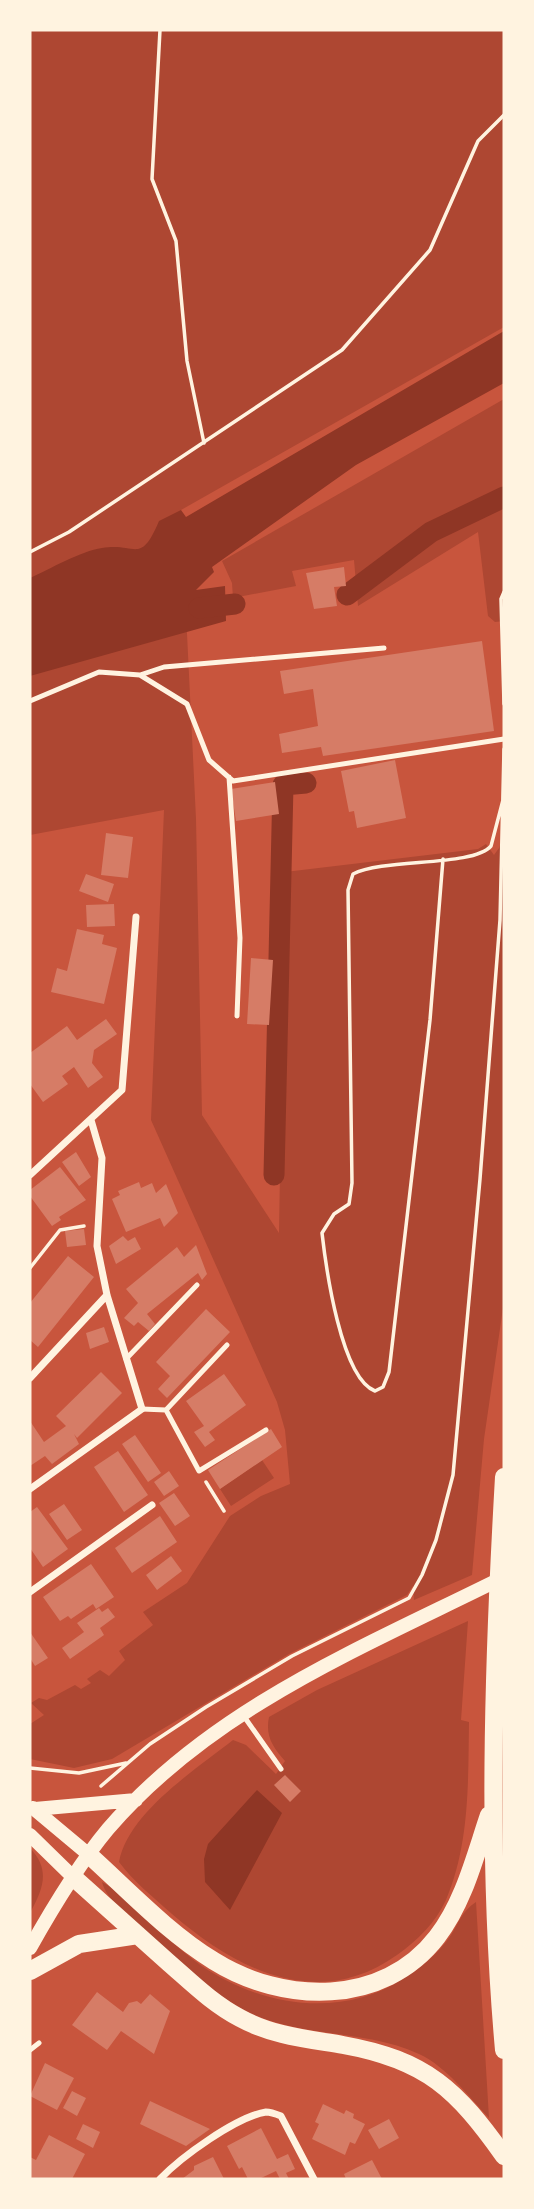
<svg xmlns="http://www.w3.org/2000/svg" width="534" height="2209" font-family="'Space Grotesk',sans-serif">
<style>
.green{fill:#ae4732}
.water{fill:#8f3625}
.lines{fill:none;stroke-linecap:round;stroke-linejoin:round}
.canal{stroke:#8f3625;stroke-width:21}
.building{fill:#d67c66}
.path{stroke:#fff3e0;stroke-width:3.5}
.service{stroke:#fff3e0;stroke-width:5}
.minor{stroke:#fff3e0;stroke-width:7}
.secondary{stroke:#fff3e0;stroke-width:14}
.trunk{stroke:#fff3e0;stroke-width:18}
</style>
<rect width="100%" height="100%" fill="#c8553d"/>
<path class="green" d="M30,30H504V327L181,510L196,819L202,1115L279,1233L285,872L478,849L486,844L494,855L504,841V1301L484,1439L472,1575L414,1600L413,1586L407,1595L289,1654L112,1759L74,1768L30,1759V1724L44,1715L31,1703L39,1698L47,1700L75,1685L81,1689L91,1683L87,1679L100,1670L109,1676L125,1660L119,1651L153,1625L143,1612L187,1583L230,1516L261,1496L290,1484L285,1430L277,1402L151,1120L164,810L30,835Z
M504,399V621L495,622L488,616L478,532L358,606L354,560L292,571L296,586L233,598L232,583L222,561Z
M262,1460L274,1478L231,1506L220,1489Z
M468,1621L461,1720L469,1722C468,1782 470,1843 446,1900C436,1922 417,1941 397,1955C317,2012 236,1969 172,1914C153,1897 134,1882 119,1862C128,1813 195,1770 233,1740L246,1745L276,1774L285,1761C273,1747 265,1736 269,1717L317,1690Z
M30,1848C51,1870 43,1889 30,1913Z
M102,1882C138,1901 165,1940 199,1964C259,2006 341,2020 404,1978C422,1967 439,1953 451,1935C459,1922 462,1911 476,1902L489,2118C468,2096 447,2067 419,2054C365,2029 301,2038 248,2012C211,1993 178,1960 147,1932C132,1918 107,1902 102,1882Z"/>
<path class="water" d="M504,331V383L356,465L212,567L214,572L196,590L225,586L226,621L30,676V578C50,569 81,551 102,548C136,542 140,566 159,521L181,510L186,517Z
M257,1790L282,1813L230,1910L205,1882L204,1859L208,1844Z"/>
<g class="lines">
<path class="canal" d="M347,595L431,532L504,497
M199,608L235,604
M274,1175L283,785L306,783"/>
</g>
<path class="building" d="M344,567L346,586L334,587L337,606L314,609L306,573Z
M482,641L494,731L323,756L321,747L282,753L279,734L318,726L313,689L284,694L280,671Z
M395,760L406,818L357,828L354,811L349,812L341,771Z
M275,782L279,814L236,821L231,789Z
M106,833L133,837L128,878L101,875Z
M86,874L114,884L108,902L79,891Z
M114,904L115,926L87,927L86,905Z
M77,929L104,935L102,944L117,948L104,1004L51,992L57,968L67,971Z
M251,958L273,960L269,1025L247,1024Z
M106,1019L117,1034L94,1050L92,1063L103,1077L88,1088L74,1067L62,1076L68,1084L43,1102L30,1084V1053L67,1026L77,1040Z
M76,1152L91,1177L79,1186L62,1162Z
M60,1167L86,1200L59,1217L61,1220L52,1226L30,1196V1190Z
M139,1182L141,1188L152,1183L156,1193L166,1184L178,1213L164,1227L160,1218L126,1232L112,1199L120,1195L118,1191Z
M84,1229L86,1245L67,1247L65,1231Z
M123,1236L128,1241L135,1237L141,1249L116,1264L109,1246Z
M196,1245L207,1274L202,1280L198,1273L147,1314L155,1324L149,1331L138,1322L134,1326L124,1318L138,1303L126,1289L177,1247L184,1257Z
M68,1256L94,1277L38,1347L30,1340V1303Z
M206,1309L230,1332L167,1398L158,1389L170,1376L156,1362Z
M104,1327L109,1342L90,1349L86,1333Z
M101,1372L122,1393L77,1438L74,1434L79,1444L52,1464L45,1456L30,1466V1421L44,1442L66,1426L56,1416Z
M224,1374L246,1405L209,1432L215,1440L205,1447L194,1432L204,1426L186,1401Z
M271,1429L282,1447L220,1489L208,1470Z
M135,1435L161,1473L148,1482L122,1444Z
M118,1451L148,1495L124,1512L94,1467Z
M169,1471L179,1486L164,1496L154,1482Z
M174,1493L190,1516L175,1526L159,1503Z
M64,1504L82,1530L67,1540L49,1514Z
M37,1507L68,1549L43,1567L30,1548V1512Z
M160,1516L177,1542L132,1573L115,1548Z
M171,1556L182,1571L157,1590L146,1575Z
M91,1564L114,1597L96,1609L93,1604L71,1619L68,1616L60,1621L43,1597Z
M99,1608L102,1612L108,1608L115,1617L100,1628L104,1635L70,1659L62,1648L84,1632L77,1623Z
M30,1632L48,1658L35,1666L30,1658Z
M285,1775L301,1791L290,1802L274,1785Z
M97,1992L123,2012L129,2003L137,2001L141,2004L150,1994L170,2011L154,2054L121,2031L107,2050L72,2025Z
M45,2063L74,2078L57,2110L30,2096Z
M72,2091L86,2098L77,2116L63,2108Z
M150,2101L210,2129L186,2146L140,2124Z
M323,2104L344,2114L346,2110L354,2114L353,2118L365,2124L355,2144L350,2142L345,2155L312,2139L319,2124L315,2122Z
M389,2119L399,2138L379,2149L368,2130Z
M83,2124L100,2132L93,2148L76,2139Z
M261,2128L277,2159L288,2154L295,2169L286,2173L289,2179H280L276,2171L259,2179H248L242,2167L239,2169L227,2146Z
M49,2135L85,2154L72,2179H30V2157L36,2160Z
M213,2157L224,2179H182L194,2170V2166Z
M372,2160L382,2179H346L344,2174Z"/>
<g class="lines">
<path class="path" d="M160,30L152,179L176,241L187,361L204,443
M30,552L69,532L342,350L430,250L478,141L504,115
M504,592L501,599L504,704
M443,859L430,1020L389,1372L383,1387L375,1391C341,1378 326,1268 322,1233L334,1214L349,1204L352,1183L348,890L353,874C384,858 473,867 491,846L503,800
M30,1268L60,1230L84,1226
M206,1482L224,1511
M30,1768L79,1773L126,1763
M101,1786L150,1744L206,1707L292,1656L409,1598L422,1575L436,1540L453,1475L480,1179L500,920L504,749"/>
<path class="service" d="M140,675L164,667L384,648
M30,701L99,672L140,675L187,704L209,760L233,781L504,739
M229,777L240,938L237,1016
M126,1359L197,1285
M142,1409L166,1410L199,1471L266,1430
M166,1410L227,1345
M243,1715L281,1769
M30,2050L39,2043"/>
<path class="minor" d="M30,1175L122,1090L136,917
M30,1378L107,1295
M30,1489L142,1409L107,1295L97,1246L102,1158L91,1120
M30,1592L152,1505
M160,2179C181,2157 236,2117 266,2112C271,2112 276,2114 281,2116L314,2179"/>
<path class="secondary" d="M33,1808L88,1854
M35,1809L136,1800
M30,1835L73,1877
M30,1948C53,1907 78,1865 108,1829C213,1707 364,1647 504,1577"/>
<path class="trunk" d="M504,1477C493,1668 487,1859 504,2050
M88,1854C128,1890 168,1933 214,1961C283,2004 383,2007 437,1937C464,1902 475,1856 489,1815
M73,1877C105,1906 137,1934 169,1963C192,1983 213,2004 240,2018C273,2036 308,2039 343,2045C427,2060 457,2090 504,2156
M30,1971L79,1944L138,1935"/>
</g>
<rect width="534" height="2209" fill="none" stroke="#fff3e0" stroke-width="63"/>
</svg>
